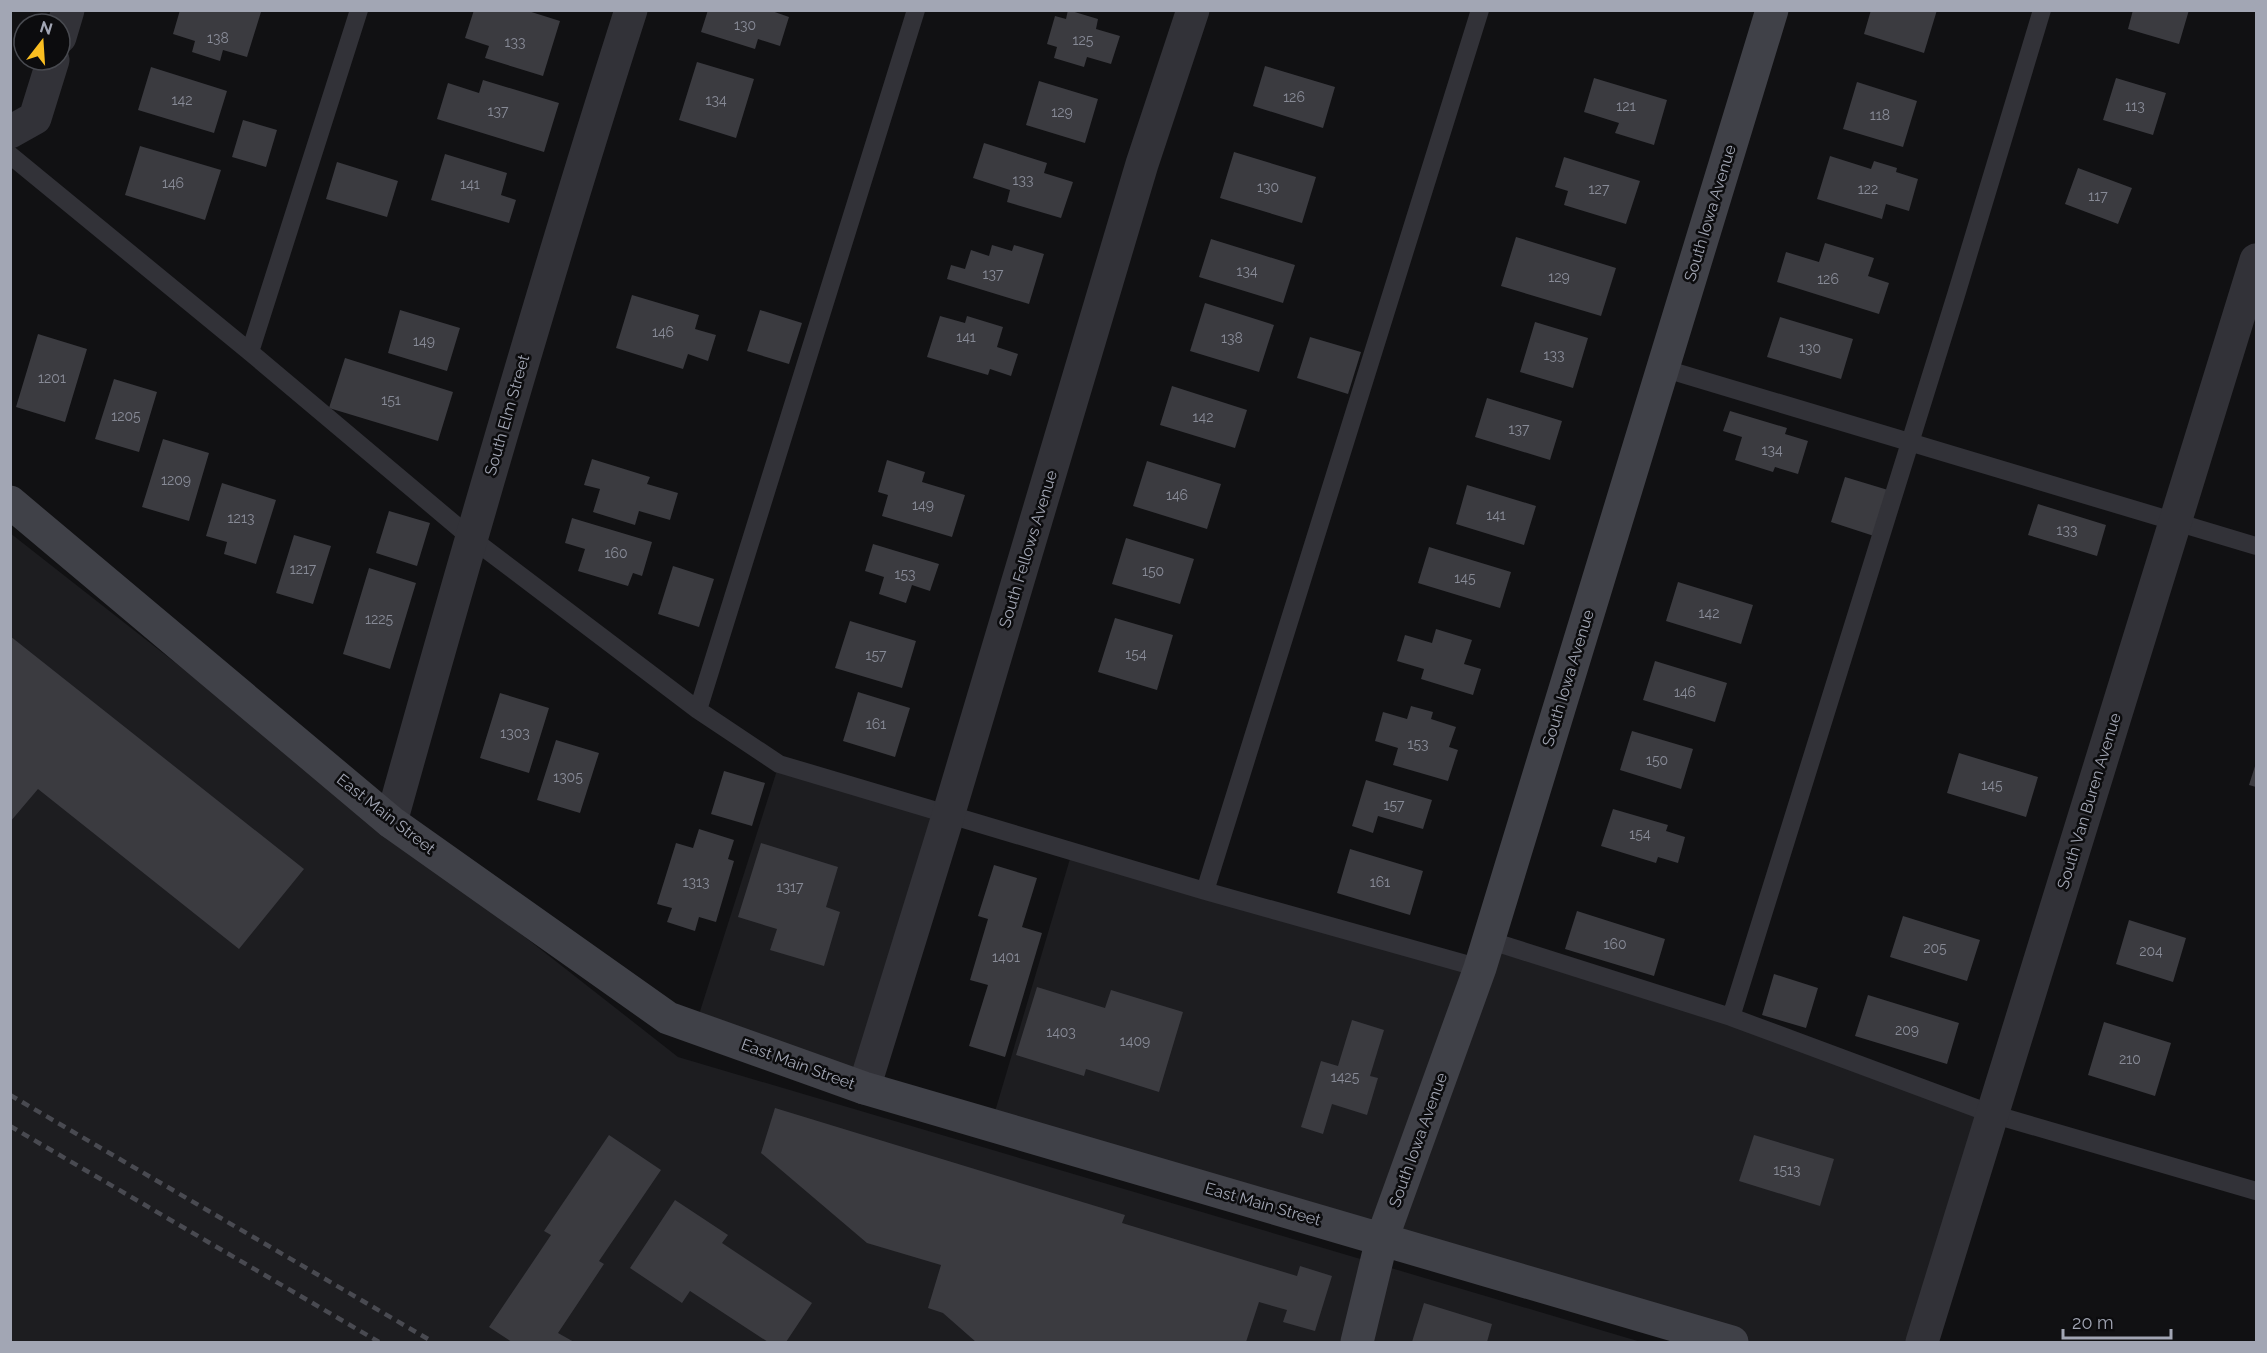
<svg xmlns="http://www.w3.org/2000/svg" width="2267" height="1353" font-family="Raleway,sans-serif">
<style>
.built{fill:#1d1d20}
.building{fill:#3b3b40}
.lines{fill:none;stroke-linecap:round;stroke-linejoin:round}
.service{stroke:#323238;stroke-width:18}
.minor{stroke:#323238;stroke-width:33}
.secondary{stroke:#404148;stroke-width:33}
.rail{stroke:#494a51;stroke-width:4.5;stroke-dasharray:8 6;stroke-linecap:butt}
.labels{text-anchor:middle;dominant-baseline:central;stroke-width:5;stroke-linejoin:round;paint-order:stroke}
.number-label{font-size:14px;fill:#888b97}
.street-label{font-size:16px;fill:#a2a6b4;stroke:#0c0c0e}
</style>
<rect width="100%" height="100%" fill="#111113"/>
<path class="built" d="M10,533L678,1057L1641,1342H11Z
M779,764L948,816L864,1088L695,1027Z
M1072,852L1479,968L1488,940L1992,1114L1922,1342H1732L991,1125Z"/>
<path class="building" d="M180,10H255L261,12L247,57L223,50L220,61L192,52L195,41L173,34Z
M474,10H525L560,21L543,76L485,58L489,46L465,38Z
M708,10H769L789,17L780,46L758,39L755,49L701,32Z
M1068,10L1098,19L1096,29L1120,36L1111,64L1087,57L1084,67L1054,58L1057,47L1047,44L1055,16L1066,19Z
M1871,10H1937L1924,53L1864,34Z
M2133,10H2189L2179,44L2128,29Z
M697,62L754,79L736,138L679,120Z
M1265,66L1335,87L1323,128L1253,106Z
M151,67L227,91L214,133L138,110Z
M1594,78L1667,100L1654,145L1615,133L1619,123L1584,112Z
M2116,78L2166,93L2153,135L2103,120Z
M483,80L559,103L544,152L437,119L448,83L479,93Z
M1039,81L1098,99L1085,143L1026,125Z
M1857,82L1917,101L1903,147L1843,129Z
M243,120L277,130L266,167L232,157Z
M984,143L1047,163L1044,173L1073,182L1061,218L1007,202L1010,190L973,178Z
M140,146L221,170L205,220L125,195Z
M1234,152L1316,177L1302,223L1220,198Z
M445,154L507,173L501,195L516,200L509,223L431,200Z
M1830,156L1871,169L1874,161L1897,168L1896,172L1918,179L1909,211L1886,204L1882,219L1817,199Z
M1564,157L1640,181L1626,224L1564,205L1568,191L1555,187Z
M337,162L398,181L387,217L326,199Z
M2078,168L2132,188L2118,224L2065,204Z
M1516,237L1616,268L1601,316L1501,286Z
M1211,239L1295,265L1283,303L1199,277Z
M1825,243L1874,258L1868,276L1889,283L1879,314L1777,282L1786,252L1819,262Z
M992,245L1012,251L1014,245L1044,254L1029,304L947,279L951,265L965,269L971,250L989,256Z
M632,295L699,315L695,329L716,335L708,361L688,354L683,369L616,348Z
M1205,303L1274,325L1259,372L1190,351Z
M400,310L460,328L447,371L388,353Z
M760,310L802,323L789,364L747,351Z
M940,316L965,323L967,316L1003,327L997,347L1018,354L1011,376L990,369L988,375L927,357Z
M1780,317L1853,339L1841,379L1767,357Z
M1535,322L1588,338L1573,388L1520,372Z
M38,334L87,349L65,422L16,407Z
M1310,337L1361,352L1348,394L1297,378Z
M345,358L453,392L438,441L329,408Z
M114,379L157,392L139,452L95,439Z
M1172,386L1247,410L1235,448L1160,425Z
M1487,398L1562,421L1550,460L1475,437Z
M1730,411L1787,428L1785,434L1808,441L1798,474L1775,467L1773,472L1735,460L1742,437L1723,431Z
M163,439L209,453L189,521L142,507Z
M592,459L650,477L647,484L678,493L670,520L639,511L635,525L593,512L600,489L584,485Z
M887,460L925,472L922,482L965,495L952,537L882,516L888,495L878,492Z
M1147,461L1221,484L1207,529L1133,506Z
M1845,477L1888,490L1874,536L1831,522Z
M222,483L276,500L256,564L224,554L227,542L206,536Z
M1467,485L1536,506L1524,545L1456,524Z
M2038,504L2106,525L2097,556L2028,535Z
M389,511L430,523L417,566L376,553Z
M572,518L652,542L642,576L633,573L628,586L578,571L585,549L565,543Z
M294,535L331,546L313,604L276,593Z
M1126,538L1194,559L1180,604L1112,584Z
M873,544L939,564L930,591L912,585L906,603L879,594L884,577L865,571Z
M1429,547L1511,572L1500,608L1418,583Z
M673,566L714,579L699,627L658,614Z
M369,568L416,583L390,669L343,654Z
M1678,582L1753,605L1741,644L1666,621Z
M1115,618L1173,635L1157,690L1098,672Z
M850,621L916,641L902,688L835,668Z
M1436,629L1472,640L1464,664L1481,669L1473,695L1421,679L1424,669L1397,661L1405,635L1432,643Z
M10,636L304,869L239,949L38,789L10,822Z
M1655,661L1727,683L1715,722L1643,700Z
M858,692L910,708L895,757L843,741Z
M500,693L549,708L529,773L480,758Z
M1411,706L1433,712L1431,719L1456,727L1449,747L1458,750L1448,781L1393,765L1398,748L1375,741L1383,712L1407,719Z
M1632,731L1693,749L1681,789L1620,770Z
M556,740L599,753L580,813L537,800Z
M1959,753L2038,777L2026,817L1947,793Z
M2256,763V787L2249,785Z
M724,771L765,783L752,826L711,814Z
M1366,780L1432,800L1423,829L1378,816L1373,833L1352,826Z
M1613,809L1668,825L1666,831L1685,837L1678,863L1658,857L1656,863L1601,846Z
M699,829L734,840L728,859L734,861L716,922L699,917L695,931L667,922L672,908L657,904L676,843L693,848Z
M761,843L838,867L826,907L840,912L824,966L770,950L777,929L738,917Z
M1350,849L1423,871L1410,915L1337,893Z
M994,865L1037,878L1022,927L1042,933L1005,1057L969,1046L988,985L970,980L988,919L978,916Z
M1577,911L1665,939L1654,976L1565,949Z
M1903,916L1980,940L1967,981L1890,957Z
M2129,920L2186,938L2173,982L2116,964Z
M1774,974L1818,988L1806,1028L1762,1015Z
M1037,987L1105,1008L1111,990L1183,1012L1159,1092L1086,1069L1084,1076L1016,1055Z
M1868,995L1959,1023L1947,1064L1855,1036Z
M1352,1020L1384,1030L1370,1076L1378,1078L1367,1115L1332,1104L1323,1134L1301,1127L1321,1061L1338,1066Z
M2104,1022L2171,1043L2155,1096L2088,1075Z
M775,1108L1125,1215L1122,1223L1297,1276L1300,1266L1332,1276L1315,1331L1283,1322L1287,1310L1259,1302L1246,1342H976L943,1313L928,1308L941,1265L867,1243L761,1153Z
M609,1135L661,1170L599,1261L604,1264L558,1333L574,1342H512L489,1327L551,1235L544,1231Z
M1754,1135L1834,1159L1820,1206L1739,1181Z
M675,1200L728,1235L722,1243L812,1303L786,1342H768L690,1291L682,1303L630,1268Z
M1424,1303L1492,1324L1487,1342H1412Z"/>
<g class="lines">
<path class="service" d="M10,155L250,352L471,538L698,710L779,764L1205,891L1480,968
M250,352L359,10
M1662,368L2256,546
M698,710L916,10
M1205,891L1480,10
M1488,940L1731,1017L1992,1114L2256,1191
M1731,1017L1956,295L2042,10"/>
<path class="minor" d="M60,37L68,10
M10,132L35,118L53,60
M391,822C467,550 545,279 631,10
M864,1088L948,816L1142,164L1193,10
M1922,1342L2256,260"/>
<path class="secondary" d="M10,502L391,822L668,1018L864,1088L1732,1342
M1357,1342L1382,1239L1480,968L1772,10"/>
<path class="rail" d="M10,1095L433,1342
M10,1126L379,1342"/>
</g>
<g class="labels">
<g class="number-label">
<text x="745" y="25">130</text>
<text x="218" y="38">138</text>
<text x="1083" y="40">125</text>
<text x="515" y="42">133</text>
<text x="1294" y="97">126</text>
<text x="182" y="100">142</text>
<text x="716" y="100">134</text>
<text x="1626" y="106">121</text>
<text x="2135" y="106">113</text>
<text x="498" y="111">137</text>
<text x="1062" y="112">129</text>
<text x="1880" y="115">118</text>
<text x="1023" y="180">133</text>
<text x="173" y="183">146</text>
<text x="470" y="184">141</text>
<text x="1268" y="187">130</text>
<text x="1599" y="189">127</text>
<text x="1868" y="189">122</text>
<text x="2098" y="196">117</text>
<text x="1247" y="271">134</text>
<text x="993" y="274">137</text>
<text x="1559" y="277">129</text>
<text x="1828" y="279">126</text>
<text x="663" y="332">146</text>
<text x="966" y="337">141</text>
<text x="1232" y="338">138</text>
<text x="424" y="341">149</text>
<text x="1810" y="348">130</text>
<text x="1554" y="355">133</text>
<text x="52" y="378">1201</text>
<text x="391" y="400">151</text>
<text x="126" y="416">1205</text>
<text x="1203" y="417">142</text>
<text x="1519" y="429">137</text>
<text x="1772" y="450">134</text>
<text x="176" y="480">1209</text>
<text x="1177" y="495">146</text>
<text x="923" y="505">149</text>
<text x="1496" y="515">141</text>
<text x="241" y="518">1213</text>
<text x="2067" y="530">133</text>
<text x="616" y="553">160</text>
<text x="303" y="569">1217</text>
<text x="1153" y="571">150</text>
<text x="905" y="574">153</text>
<text x="1465" y="578">145</text>
<text x="1709" y="613">142</text>
<text x="379" y="619">1225</text>
<text x="1136" y="654">154</text>
<text x="876" y="655">157</text>
<text x="1685" y="692">146</text>
<text x="876" y="724">161</text>
<text x="515" y="733">1303</text>
<text x="1418" y="744">153</text>
<text x="1657" y="760">150</text>
<text x="568" y="777">1305</text>
<text x="1992" y="785">145</text>
<text x="1394" y="805">157</text>
<text x="1640" y="834">154</text>
<text x="696" y="882">1313</text>
<text x="1380" y="882">161</text>
<text x="790" y="887">1317</text>
<text x="1615" y="944">160</text>
<text x="1935" y="948">205</text>
<text x="2151" y="951">204</text>
<text x="1006" y="957">1401</text>
<text x="1907" y="1030">209</text>
<text x="1061" y="1032">1403</text>
<text x="1135" y="1041">1409</text>
<text x="2130" y="1059">210</text>
<text x="1345" y="1077">1425</text>
<text x="1787" y="1170">1513</text>
</g>
<g class="street-label">
<text transform="translate(1710 213) rotate(-73)">South Iowa Avenue</text>
<text transform="translate(507 415) rotate(-74)">South Elm Street</text>
<text transform="translate(1028 549) rotate(-73)">South Fellows Avenue</text>
<text transform="translate(1568 678) rotate(-73)">South Iowa Avenue</text>
<text transform="translate(2089 801) rotate(-73)">South Van Buren Avenue</text>
<text transform="translate(386 814) rotate(38)">East Main Street</text>
<text transform="translate(798 1064) rotate(20)">East Main Street</text>
<text transform="translate(1418 1140) rotate(-70)">South Iowa Avenue</text>
<text transform="translate(1263 1204) rotate(16)">East Main Street</text>
</g>
</g>
<rect width="2267" height="1353" fill="none" stroke="#a2a6b4" stroke-width="24"/>
<g transform="translate(42 42) rotate(17)"><circle r="28" fill="#0c0c0e" stroke="#484a50" stroke-width="1.5"/>
<path d="M0-4.5L10 22L0 15L-10 22Z" fill="#fabe21"/>
<text y="-9" font-size="16" font-weight="bold" text-anchor="middle" fill="#a2a6b4">N</text>
</g>
<path d="M2063 1329v9h108v-9" fill="none" stroke="#a2a6b4" stroke-width="3"/>
<text x="2072" y="1329" font-size="18" fill="#a2a6b4" stroke="#0c0c0e" stroke-width="4.5" paint-order="stroke">20 m</text>
</svg>
